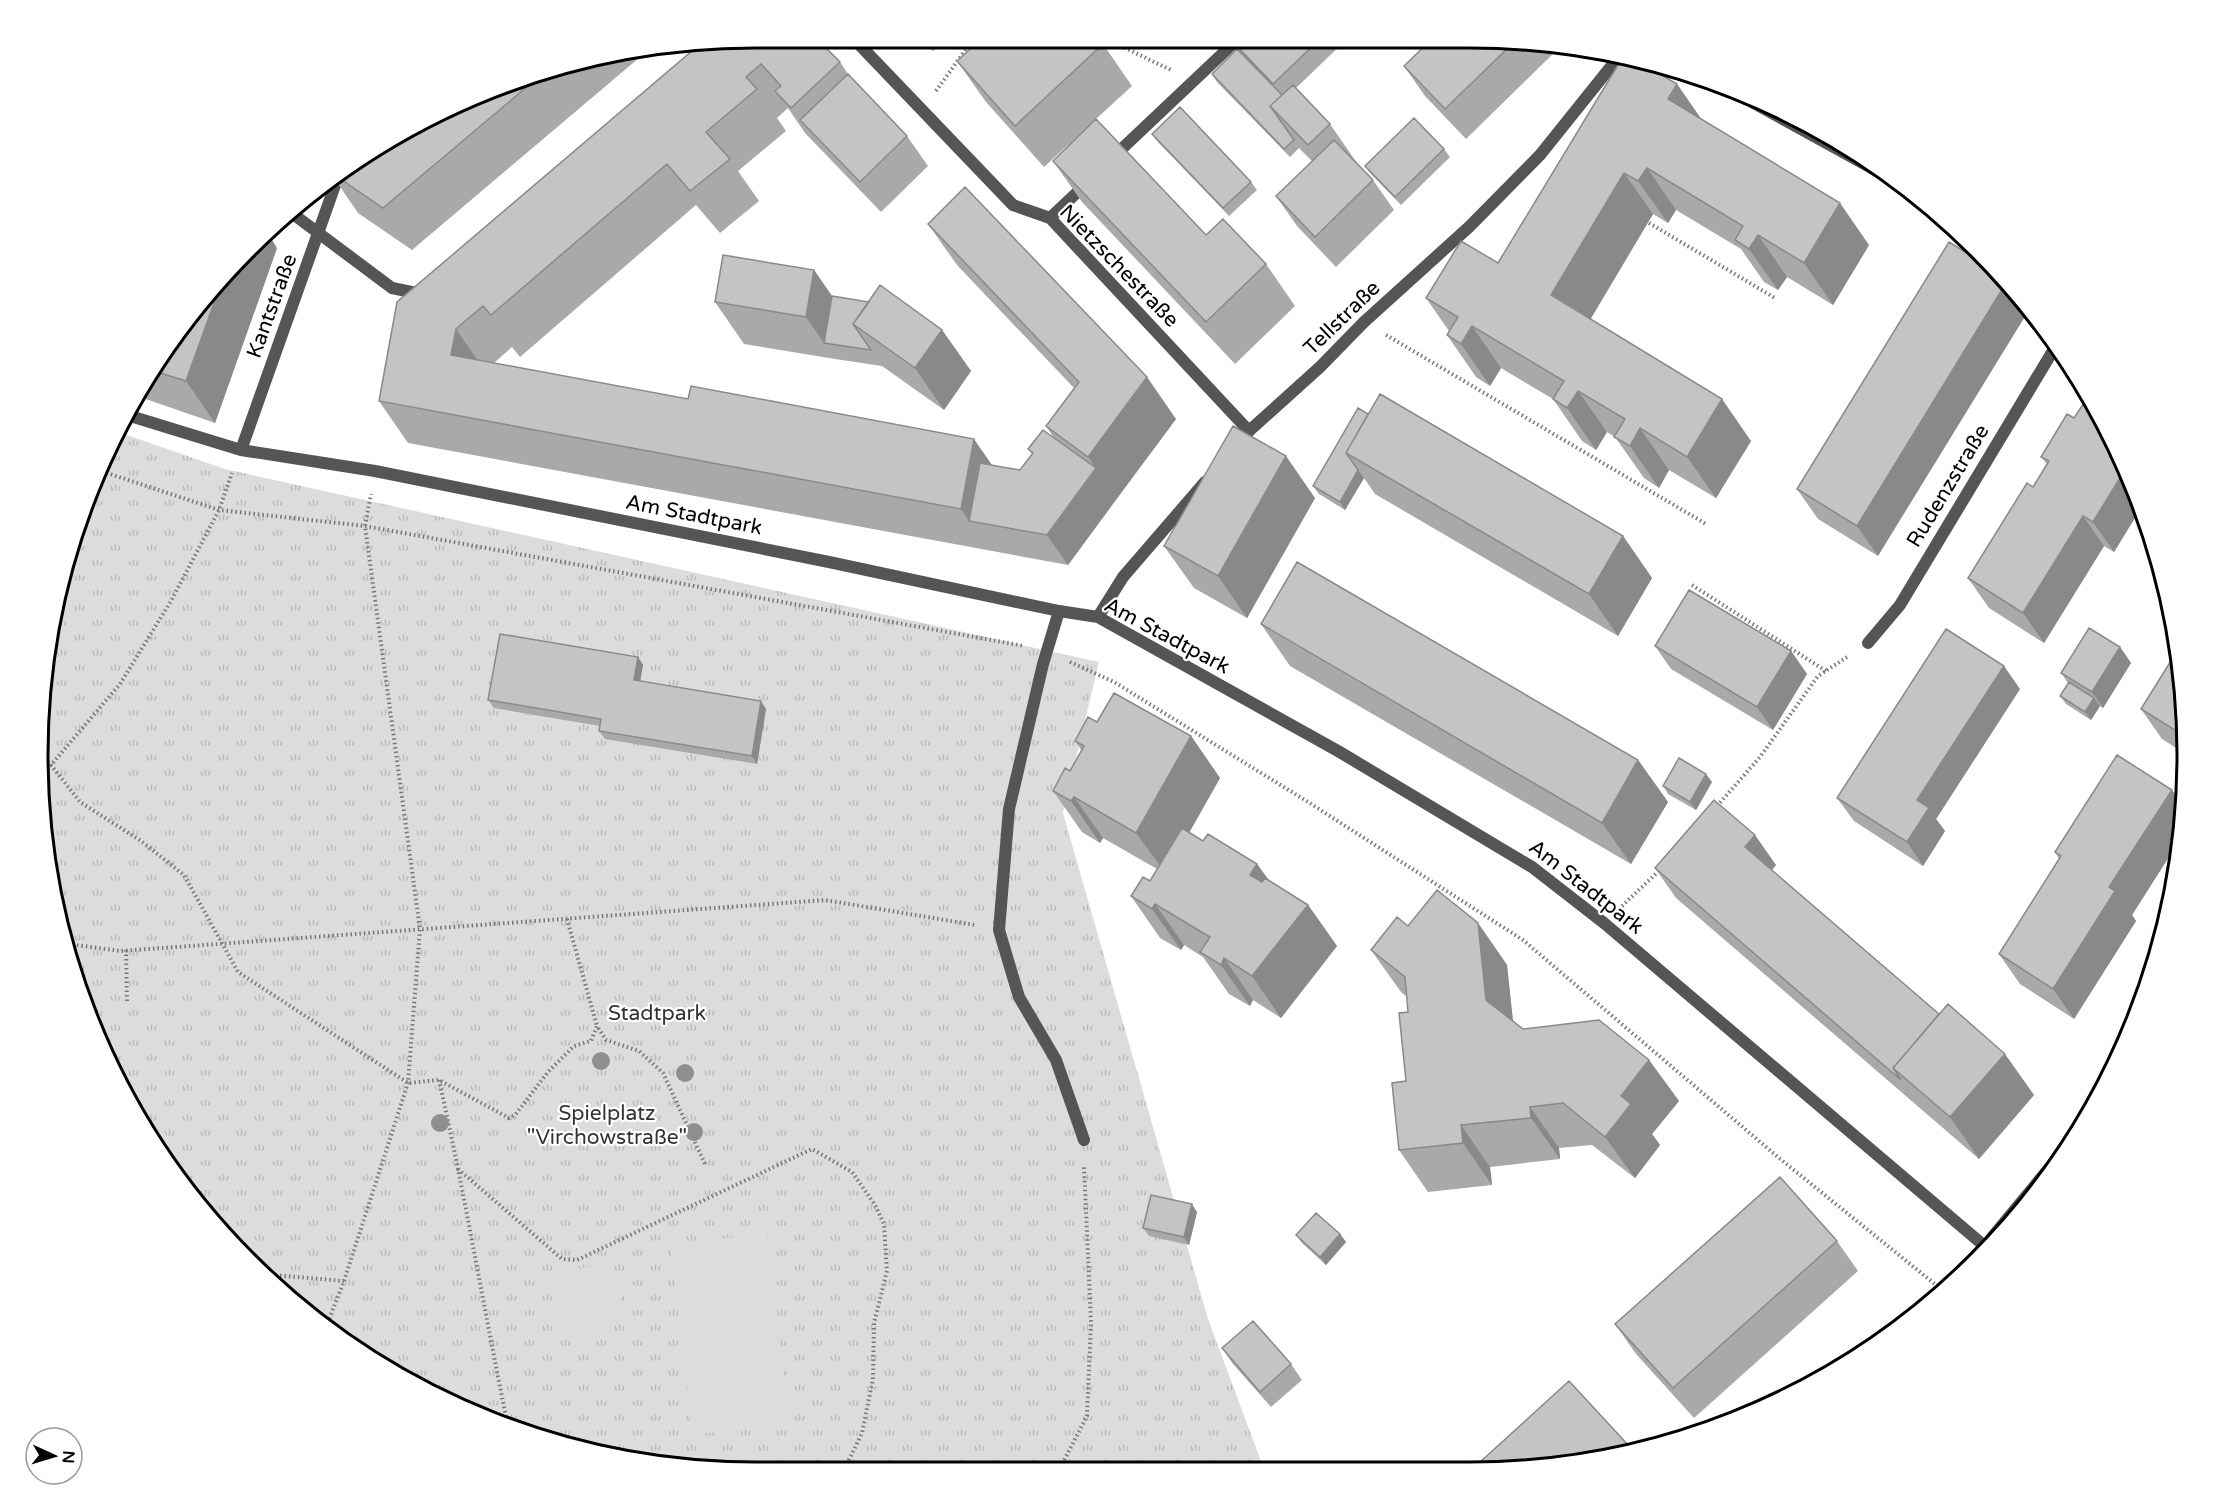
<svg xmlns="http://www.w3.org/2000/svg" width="2225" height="1510" font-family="'Varela Round',sans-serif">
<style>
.park{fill:url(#park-tufts)}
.garden{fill:#dcdcdc}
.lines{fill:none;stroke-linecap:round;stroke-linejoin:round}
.path{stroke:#777;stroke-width:4;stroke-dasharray:1.5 3;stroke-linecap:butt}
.service{stroke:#555;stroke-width:12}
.minor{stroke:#555;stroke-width:12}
.tree{fill:#8f8f8f}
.wall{fill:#a9a9a9}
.shaded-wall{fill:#898989}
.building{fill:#c4c4c4;stroke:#898989;stroke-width:1.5}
.labels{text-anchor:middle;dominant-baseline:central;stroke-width:4.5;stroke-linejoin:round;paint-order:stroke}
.street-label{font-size:21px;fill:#000;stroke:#fff}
.park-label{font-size:21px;fill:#333;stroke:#fff}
.rim{fill:none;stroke:#000;stroke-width:3}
</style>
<defs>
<pattern id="park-tufts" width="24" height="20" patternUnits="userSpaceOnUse" patternTransform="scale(1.5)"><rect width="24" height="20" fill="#dcdcdc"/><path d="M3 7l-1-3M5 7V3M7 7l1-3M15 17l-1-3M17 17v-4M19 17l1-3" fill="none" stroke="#bbb"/></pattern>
</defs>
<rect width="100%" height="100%" fill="#fff"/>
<path class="park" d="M118,432L225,469L1099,662L1063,813L1208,1319L1265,1472H755L615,1459L480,1418L356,1351L247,1262L159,1154L112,1073L51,895L38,755L44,662L92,480Z"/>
<path class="garden" d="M767,1233L790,1423L693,1435L670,1245Z
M555 1300a33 33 0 1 1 66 0a33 33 0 1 1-66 0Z"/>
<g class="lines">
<path class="path" d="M1104,38L1171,70
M936,91L974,38
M1649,223L1775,298
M1386,335L1706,524
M98,470L219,510L365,526L1024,646
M1692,585L1826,671
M1070,662L1114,682L1308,802L1523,940L1779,1158L1936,1285
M38,752L51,765L80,802L141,841L184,875L238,972L408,1083L439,1080L509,1118L515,1115L548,1072L574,1046L591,1041L597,1026L606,1040L639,1051L663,1073L705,1164
M39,774L51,765L120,684L171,601L219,510L232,473
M1717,806L1760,757L1818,676L1847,657
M1622,906L1660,870
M567,919L597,1026
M68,944L121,951L825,900L975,925
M126,950L127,1003
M439,1080C465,1194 484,1311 508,1426
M458,1169L562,1259L577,1260L812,1149L852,1172L875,1205L884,1224L887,1271L874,1323L873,1379L862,1433L843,1472
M262,1274L344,1281
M326,1327L344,1281L408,1083L420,929L365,526L371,494
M1058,1472L1087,1416L1091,1322L1084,1166"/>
<path class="service" d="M1059,611L1043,664L1009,809L999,930L1019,997L1056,1060L1084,1140"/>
<path class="minor" d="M853,38L1013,205L1050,218L1249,431
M1721,85L1879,172
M1111,159L1239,38
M293,214L392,288L426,295
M1050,218L1086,184
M127,415L241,450L375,471L829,562L1059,611L1098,617L1338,751L1532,867L1604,923L1988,1249
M1236,446L1249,431L1320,367L1364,322L1469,227L1540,155L1621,54
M241,450L339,174
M1098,617L1123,577L1205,482
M1868,643L1900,605L2057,344
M1960,1276L2075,1137"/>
</g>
<g class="tree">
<circle cx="601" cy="1061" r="9"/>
<circle cx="685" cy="1073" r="9"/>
<circle cx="440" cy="1123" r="9"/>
<circle cx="694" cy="1132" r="9"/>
</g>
<path class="wall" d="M920,38H951L933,51Z
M1236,38H1348L1296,88L1330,124L1359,166L1373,180L1394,210L1336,267L1297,226L1276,196L1312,161L1299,148L1290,157L1217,82L1212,74L1237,49L1232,41Z
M1470,38L1561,46L1466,139L1425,96L1404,66Z
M1103,44L1132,86L1096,119L1206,235L1266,264L1295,306L1235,364L1082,202L1053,161L1090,125L1044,167L986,102L957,61Z
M699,45L840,62L848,74L907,136L928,166L881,212L805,133L788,108L777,118L786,131L738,171L759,201L720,233L696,205L520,357L512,347L494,363L992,465L1020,470L1032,454L1028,449L1054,438L1046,426L1074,388L957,265L928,224L1176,419L1068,565L408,443L379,401Z
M646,52L412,250L358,213L334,178L357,158L480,92L569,62Z
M1677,84L1701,119L1869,245L1833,305L1787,277L1778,290L1764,282L1741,249L1676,210L1668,223L1653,214L1590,319L1751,441L1716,498L1669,470L1659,488L1644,478L1615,437L1607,432L1596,450L1582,441L1553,399L1501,368L1490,386L1476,377L1447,335L1449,331L1426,298L1498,263Z
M1152,134L1251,182L1257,190L1229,216L1158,142Z
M1444,149L1450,157L1401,205L1371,174L1365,166Z
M1949,242L1878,556L1818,519L1797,489Z
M277,248L215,423L137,396L158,357Z
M814,270L832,296L942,330L971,371L944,410L882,366L835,359L744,344L715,302Z
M1368,414L1623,536L1652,578L1618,636L1375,494L1364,478L1345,510L1319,494L1313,486Z
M2041,457L2133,481L2141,508L2114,552L2104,546L2044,643L1989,608L1968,578L2033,487L2047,464Z
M1315,498L1247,618L1194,588L1164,546Z
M1261,624L1638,760L1668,802L1631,864L1290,666Z
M1655,646L1791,651L1807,674L1773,730L1671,669Z
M2120,647L2131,663L2103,708L2100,706L2091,720L2066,704L2060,696L2068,683L2061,673Z
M2177,651L2187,755L2162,739L2141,709Z
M638,657L643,665L640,681L766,709L757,764L605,739L599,731L600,726L494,708L488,700Z
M2020,689L1936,819L1945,831L1923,866L1854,821L1837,798Z
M1097,722L1191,736L1220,778L1189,832L1203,841L1257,864L1269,880L1308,905L1337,946L1281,1018L1253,1000L1250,1006L1229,994L1203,957L1184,945L1181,950L1160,938L1131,896L1150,881L1157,869L1103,838L1100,843L1082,832L1053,791L1070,771L1082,751L1075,741Z
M1712,782L1696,810L1668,794L1663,786Z
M2183,805L2179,841L2132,915L2136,921L2074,1019L2020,984L1999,954L2059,859L2055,852Z
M1776,865L1772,870L2034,1095L1979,1159L1676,898L1655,868Z
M1478,923L1507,965L1513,1021L1523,1029L1649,1060L1679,1101L1652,1134L1660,1145L1635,1178L1592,1145L1559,1148L1560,1159L1490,1167L1492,1185L1428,1192L1399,1150L1406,1081L1408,1012L1407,997L1401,992L1371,950L1408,926Z
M1197,1212L1189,1245L1149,1236L1143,1228Z
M1340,1234L1346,1242L1326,1265L1302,1243L1296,1235Z
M1837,1241L1858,1271L1694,1418L1636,1354L1615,1324Z
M1222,1348L1291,1364L1302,1380L1271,1407L1233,1364Z
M1629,1446L1632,1451L1610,1459Z"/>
<path class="shaded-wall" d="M1677,84L1706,126L1668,99Z
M1647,168L1676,210L1668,223L1638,181Z
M1624,173L1653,214L1580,337L1551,295Z
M1840,203L1869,245L1833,305L1804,263Z
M269,235L277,248L215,423L186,381L224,275Z
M1758,235L1787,277L1778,290L1749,249Z
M814,270L843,312L824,343L806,317Z
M2006,283L2029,310L1878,556L1857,526Z
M1472,326L1501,368L1490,386L1461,344Z
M456,329L485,371L451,355Z
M942,330L971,371L944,410L915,368Z
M1147,377L1176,419L1117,498L1088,457Z
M1578,391L1607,432L1596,450L1567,408Z
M1722,399L1751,441L1716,498L1687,457Z
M1640,428L1669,470L1659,488L1630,446Z
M974,439L1003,481L969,521L961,509Z
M1286,456L1315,498L1247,618L1218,576Z
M1096,468L1117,498L1068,565L1047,535Z
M2126,468L2133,481L2141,508L2114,552L2093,522Z
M1358,470L1364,478L1345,510L1340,502Z
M2083,516L2104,546L2044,643L2023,613Z
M1623,536L1652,578L1618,636L1589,594Z
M2120,647L2131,663L2103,708L2092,692Z
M1791,651L1807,674L1773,730L1757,707Z
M638,657L643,665L639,688L634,680Z
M2004,666L2020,689L1936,819L1945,831L1923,866L1907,842L1917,800Z
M2094,698L2100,706L2091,720L2085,712Z
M761,701L766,709L757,764L752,756Z
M1191,736L1220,778L1166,874L1136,833Z
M1638,760L1668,802L1631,864L1602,823Z
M1706,774L1712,782L1696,810L1690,802Z
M2172,790L2183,805L2179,841L2132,915L2136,921L2074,1019L2053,989L2109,887Z
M1074,797L1103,838L1100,843L1071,801Z
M1755,835L1776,865L1766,877L1745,847Z
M1257,864L1286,905L1250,875Z
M1155,904L1184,945L1181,950L1152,909Z
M1308,905L1337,946L1281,1018L1252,976Z
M1478,923L1507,965L1515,1041L1486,1000Z
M1224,958L1253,1000L1250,1006L1221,965Z
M2005,1054L2034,1095L1979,1159L1950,1117Z
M1649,1060L1679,1101L1652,1134L1660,1145L1635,1178L1605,1137L1621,1096Z
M1530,1107L1559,1148L1560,1159L1531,1118Z
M1461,1125L1490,1167L1492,1185L1463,1143Z
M1192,1204L1197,1212L1189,1245L1184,1237Z
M1340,1234L1346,1242L1326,1265L1320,1257Z"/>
<path class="building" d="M755,38H816L840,62L791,108L775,91L781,86L761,64L746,77L757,89L706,132L730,159L690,191L667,164L491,315L483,306L456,329L451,355L688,399L691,386L974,439L961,509L379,401L397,302L699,45Z
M982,38H1090L1103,44L1015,126L957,61Z
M1236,38H1321L1273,84L1232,41Z
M1433,38H1470L1514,42L1445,109L1404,66Z
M1237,49L1282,95L1270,106L1294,140L1284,149L1212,74Z
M1624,55L1631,57L1677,84L1668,99L1840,203L1804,263L1758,235L1749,249L1735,240L1743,226L1647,168L1638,181L1624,173L1551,295L1722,399L1687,457L1640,428L1630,446L1614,437L1625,419L1578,391L1567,408L1553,399L1564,381L1472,326L1461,344L1447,335L1458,317L1426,298L1461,241L1498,263Z
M547,70L383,208L336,176L357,158L480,92Z
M848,74L907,136L860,182L800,120Z
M1293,85L1330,124L1308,145L1270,106Z
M1180,107L1251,182L1223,208L1152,134Z
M1414,118L1444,149L1395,197L1365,166Z
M1096,119L1206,235L1223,219L1266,264L1206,322L1053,161Z
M1334,140L1373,180L1315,237L1276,196Z
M965,187L1147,377L1088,457L1046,426L1079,382L928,224Z
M1949,242L1997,272L2006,283L1857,526L1797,489Z
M723,255L814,270L806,317L715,302Z
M224,275L186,381L151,370L158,357L215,282Z
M880,285L942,330L915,368L853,324Z
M832,296L869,302L853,324L871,350L824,343Z
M1380,394L1623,536L1589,594L1346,453Z
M2088,397L2126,468L2093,522L2083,516L2023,613L1968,578L2027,483L2033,487L2049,461L2041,457L2067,414L2074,418Z
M1358,408L1368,414L1346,453L1358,470L1340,502L1313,486Z
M1233,426L1286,456L1218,576L1164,546Z
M1043,430L1096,468L1047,535L969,521L980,463L1020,470L1033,453L1028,449Z
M1297,562L1638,760L1602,823L1261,624Z
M1689,590L1791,651L1757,707L1655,646Z
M2089,628L2120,647L2092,692L2061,673Z
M1946,629L2004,666L1917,800L1929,808L1907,842L1837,798Z
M500,634L638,657L634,680L761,701L752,756L599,731L601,719L488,700Z
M2177,651L2186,737L2141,709Z
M2069,682L2094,698L2085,712L2060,696Z
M1114,693L1191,736L1136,833L1074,797L1071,801L1053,791L1065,768L1070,771L1084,746L1075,741L1088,717L1097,722Z
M2117,755L2172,790L2109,887L2115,891L2053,989L1999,954L2061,856L2055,852Z
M1679,758L1706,774L1690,802L1663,786Z
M1714,800L1755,835L1745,847L1939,1014L1893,1068L1901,1080L1655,868Z
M1182,828L1203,841L1208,834L1257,864L1250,875L1262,882L1265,878L1308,905L1252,976L1224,958L1221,965L1200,952L1210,937L1155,904L1152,909L1131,896L1143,877L1150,881Z
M1437,890L1478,923L1486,1000L1523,1029L1599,1020L1649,1060L1621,1096L1631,1104L1605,1137L1563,1103L1530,1107L1531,1118L1461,1125L1463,1143L1399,1150L1392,1083L1406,1081L1399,1013L1408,1012L1405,977L1371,950L1397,917L1408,926Z
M1948,1004L2005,1054L1950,1117L1893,1068Z
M1780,1177L1837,1241L1673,1388L1615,1324Z
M1151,1195L1192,1204L1184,1237L1143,1228Z
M1316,1213L1340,1234L1320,1257L1296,1235Z
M1253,1321L1291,1364L1260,1392L1222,1348Z
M1569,1381L1629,1446L1618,1456L1610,1459L1468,1473Z"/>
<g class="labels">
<g class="street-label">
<text transform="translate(1119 266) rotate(46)">Nietzschestraße</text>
<text transform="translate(272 306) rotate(-70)">Kantstraße</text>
<text transform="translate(1342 318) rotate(-44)">Tellstraße</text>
<text transform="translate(1948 486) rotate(-59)">Rudenzstraße</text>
<text transform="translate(694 515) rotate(11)">Am Stadtpark</text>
<text transform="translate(1167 636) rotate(28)">Am Stadtpark</text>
<text transform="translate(1586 887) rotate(38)">Am Stadtpark</text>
</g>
<g class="park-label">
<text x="657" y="1013">Stadtpark</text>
<text x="607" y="1113">Spielplatz<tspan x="607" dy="24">"Virchowstraße"</tspan></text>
</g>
</g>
<path d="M0 0H2225V1510H0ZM755 48H1470A707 707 0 0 1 2177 755V755A707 707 0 0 1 1470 1462H755A707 707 0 0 1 48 755V755A707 707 0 0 1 755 48Z" fill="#fff" fill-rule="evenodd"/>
<path class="rim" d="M755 48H1470A707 707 0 0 1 2177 755V755A707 707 0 0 1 1470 1462H755A707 707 0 0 1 48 755V755A707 707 0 0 1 755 48Z"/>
<g transform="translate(54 1456) rotate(94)"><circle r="28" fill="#ffffff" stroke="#999999" stroke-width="1.5"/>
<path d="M0-4.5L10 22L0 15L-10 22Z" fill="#000000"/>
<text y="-9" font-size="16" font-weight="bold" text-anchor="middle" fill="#000000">N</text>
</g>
</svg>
